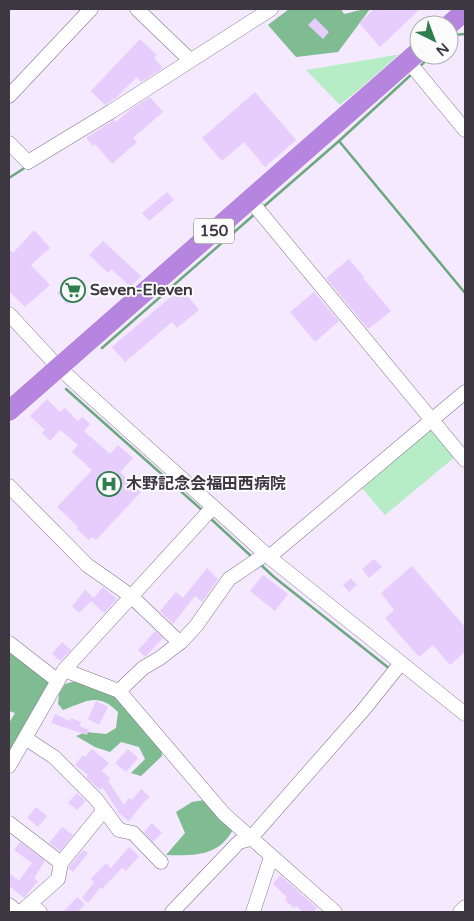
<svg xmlns="http://www.w3.org/2000/svg" width="474" height="921" font-family="'Varela Round','Noto Sans JP',sans-serif">
<style>
.green{fill:#b6edc6}
.forest{fill:#7fbc91}
.lines{fill:none;stroke-linecap:round;stroke-linejoin:round}
.stream{stroke:#6ca87f;stroke-width:2.5}
.building{fill:#e6cdfd}
.minor-casing{stroke:#83768e;stroke-width:15}
.highway-casing{stroke:#fff;stroke-width:21}
.minor{stroke:#fff;stroke-width:14}
.highway{stroke:#b685df;stroke-width:20}
.labels{text-anchor:middle;dominant-baseline:central;stroke-width:4;stroke-linejoin:round;paint-order:stroke}
.shield{fill:#fbfbfb;stroke:#757279;stroke-width:1}
.shield-label{font-size:15px;font-weight:bold;fill:#3c3741}
.poi-label{font-size:16px;font-weight:bold;fill:#3c3741;stroke:#fbfbfb;text-anchor:start}
</style>
<rect width="100%" height="100%" fill="#f4e9ff"/>
<path class="green" d="M402,54L340,105L306,70Z
M431,426L456,456L385,515L361,487Z"/>
<path class="forest" d="M289,9H341L344,14C353,12 361,9 370,9L338,52L296,57L268,25Z
M9,643L56,685L9,766V723L15,713L9,711Z
M86,678L119,691L161,741L162,756L141,776L131,773L145,759L139,747L121,742L110,752L95,747L76,736L86,732L106,734L116,728L118,712C98,692 87,701 63,710L58,704L59,694L65,684Z
M210,799L235,825C222,856 196,856 166,855L185,833L176,812L192,802Z"/>
<g class="lines">
<path class="stream" d="M449,39L453,35L465,34
M418,68L432,55
M339,141L465,293
M9,178L26,167
M262,208L339,141L413,73
M102,348L256,213
M66,389L203,511
M210,518L252,557
M260,564L274,577L390,669"/>
</g>
<path class="building" d="M374,9H420L380,47L359,23Z
M315,18L329,32L323,39L308,25Z
M140,39L157,55L154,58L163,68L141,82L137,77L117,97L105,105L91,91Z
M255,92L296,140L265,167L244,142L222,161L202,138Z
M150,97L163,112L133,138L137,142L112,164L95,144L93,146L86,138L114,120L116,122L131,109Z
M167,192L174,200L149,221L142,213Z
M34,230L50,248L31,265L50,285L25,307L9,291V249L13,253Z
M103,241L141,276L131,287L111,269L108,273L89,255Z
M349,259L364,277L363,278L391,311L368,329L326,278Z
M76,276L85,287L67,304L57,293Z
M181,288L199,310L177,328L172,322L125,362L112,347Z
M314,292L339,321L315,342L290,312Z
M47,399L60,412L65,408L78,421L82,417L90,424L84,431L110,454L118,445L133,458L120,472L141,492L96,540L93,537L89,540L76,528L78,527L57,507L92,470L72,452L78,445L60,430L50,441L42,433L45,430L30,416Z
M374,559L382,567L369,578L362,569Z
M412,566L465,627V652L450,665L433,645L419,657L385,618L394,610L381,593Z
M207,568L218,579L202,602L195,596L173,624L160,611L176,592L183,598Z
M263,575L288,594L275,611L250,591Z
M351,578L357,585L349,592L343,585Z
M103,587L117,599L104,613L91,601Z
M85,590L94,598L79,613L72,606Z
M155,631L163,638L145,657L138,650Z
M62,642L71,650L60,661L52,654Z
M96,701L108,707L99,725L88,719Z
M55,714L70,721L71,718L81,722L80,726L89,730L87,735L51,723Z
M92,749L109,763L102,771L110,778L108,781L124,805L129,798L132,800L141,789L150,797L144,802L129,821L117,812L118,811L102,787L100,790L86,777L88,775L75,765L83,755L85,757Z
M128,749L138,758L126,772L115,763Z
M77,793L86,801L77,810L68,803Z
M36,807L47,816L38,827L27,818Z
M152,823L162,833L153,842L144,832Z
M62,827L73,835L60,851L49,843Z
M20,842L45,861L34,878L38,881L24,898L9,886V873L19,881L32,863L14,850Z
M129,847L139,856L126,871L122,868L102,889L100,888L88,903L82,898L94,882L91,879L106,863L111,868Z
M83,850L88,853L73,872L69,869V867Z
M280,875L317,908L313,912H303L296,906L294,908L285,900L287,897L273,884Z
M77,897L85,904L78,912H63Z"/>
<g class="lines">
<defs>
<path id="minor" d="M137,9L190,60
M408,61L465,130
M9,96L91,9
M9,143L28,162L112,111L271,9
M250,200L465,460
M9,314L59,368L269,557L465,714
M9,486L87,565L131,596L180,643
M269,557L465,392
M9,643L58,681
M64,670L119,691L143,668L160,658L182,641L196,626L229,579L266,554
M119,691L224,814L335,912
M25,738L54,757L96,799L119,830L133,833L161,862
M9,766L64,670L213,507
M9,823L61,863L104,810
M31,904L40,912
M9,905L17,912L22,911L58,879L61,863
M172,912L239,842L250,839L365,708L401,663
M253,912L271,857
M460,912L465,907"/>
<path id="highway" d="M449,25L465,11
M9,411L419,51"/>
</defs>
<use href="#minor" class="minor-casing"/>
<use href="#highway" class="highway-casing"/>
<use href="#minor" class="minor"/>
<use href="#highway" class="highway"/>
</g>
<defs>
<symbol id="supermarket-ring" viewBox="-11 -11 22 22"><circle r="9.5" fill="#fbfbfb" stroke="#307e4e" stroke-width="1.5"/><path d="M-6-5.5h2.5l.6 2H6L4.5 2H-2.5L-4.4-4H-6ZM-1.5 3.2a1.3 1.3 0 1 0 .1 0ZM3 3.2a1.3 1.3 0 1 0 .1 0Z" fill="#307e4e"/></symbol>
<symbol id="hospital-ring" viewBox="-11 -11 22 22"><circle r="9.5" fill="#fbfbfb" stroke="#307e4e" stroke-width="1.5"/><path d="M-5-5h3v3.5h4V-5h3V5h-3V1.5h-4V5h-3Z" fill="#307e4e"/></symbol>
</defs>
<g fill-rule="evenodd">
<use href="#supermarket-ring" x="59" y="276" width="28" height="28"/>
<use href="#hospital-ring" x="95" y="470" width="28" height="28"/>
</g>
<g class="labels">
<rect class="shield" x="194" y="218.5" width="40" height="25" rx="4"/>
<g class="shield-label">
<text x="214" y="231">150</text>
</g>
<g class="poi-label">
<text x="90" y="290">Seven-Eleven</text>
<text x="126" y="484">木野記念会福田西病院</text>
</g>
</g>
<rect width="474" height="921" fill="none" stroke="#3c3741" stroke-width="20"/>
<g transform="translate(434 40) rotate(138)"><circle r="24" fill="#fbfbfb" stroke="#afadb1"/>
<path d="M0-4L9 19L0 12L-9 19Z" fill="#307e4e"/>
<text y="-8" font-size="14" font-weight="bold" text-anchor="middle" fill="#3c3741">N</text>
</g>
</svg>
